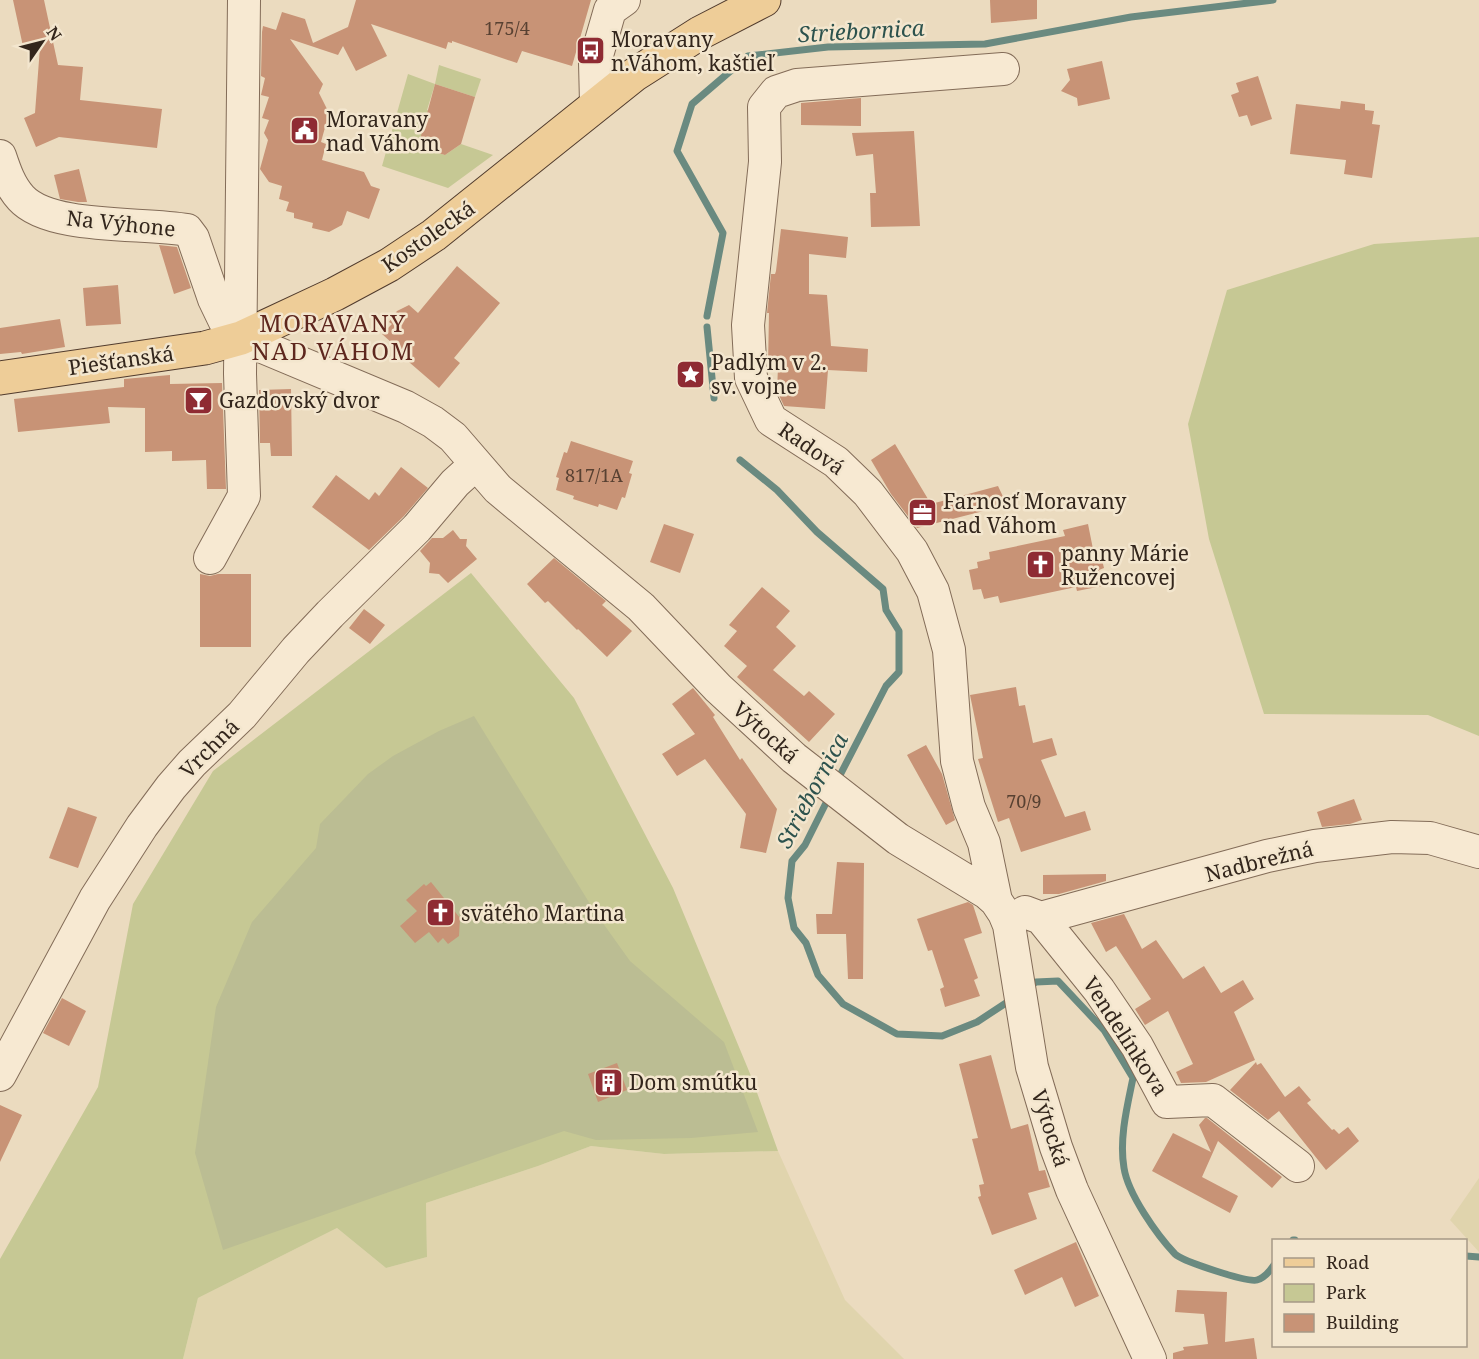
<svg xmlns="http://www.w3.org/2000/svg" width="1479" height="1359" font-family="'Noto Serif',serif">
<style>
.farmland{fill:#e0d4ad}
.green{fill:#c6c894}
.cemetery{fill:#bbbd93}
.lines{fill:none;stroke-linecap:round;stroke-linejoin:round}
.stream{stroke:#6a8a80;stroke-width:7}
.building{fill:#c89376}
.minor-casing{stroke:#836c58;stroke-width:34}
.major-casing{stroke:#513b2d;stroke-width:35}
.minor{stroke:#f7e9d2;stroke-width:32}
.major{stroke:#eecd98;stroke-width:33}
.labels{text-anchor:middle;dominant-baseline:central;stroke-width:5;stroke-linejoin:round;paint-order:stroke}
.number-label{font-size:18px;fill:#584132}
.poi-label{font-size:21px;fill:#33261c;stroke:#f3e6ce;text-anchor:start}
.street-label{font-size:21px;fill:#33261c;stroke:#f3e6ce}
.water-label{font-size:22px;font-style:italic;fill:#2c524d;stroke:#f3e6ce}
.quarter-label{font-size:24px;letter-spacing:1.5px;fill:#5e271e;stroke:#f3e6ce}
</style>
<rect width="100%" height="100%" fill="#ebdbbf"/>
<path class="farmland" d="M591,1146L664,1154L778,1151L845,1300L904,1359H183L198,1298L337,1228L386,1268L427,1257L426,1203L538,1166Z
M1479,1178V1252L1450,1220Z"/>
<path class="green" d="M439,65L481,79L475,97L435,84L427,110L434,112L424,129L418,147L445,155L461,144L493,155L448,188L382,166L408,74L435,84Z
M1479,237V736L1428,715L1264,714L1209,539L1188,424L1227,290L1374,244Z
M471,573L574,698L673,888L751,1076L778,1151L664,1154L591,1146L538,1166L426,1203L427,1257L386,1268L337,1228L198,1298L183,1359H0V1259L98,1087L133,904L213,771Z"/>
<path class="cemetery" d="M474,716L595,912L630,961L724,1042L758,1132L691,1138L596,1140L564,1131L223,1250L195,1153L216,1007L252,922L316,848L320,824L368,774L393,756L439,731Z"/>
<g class="lines">
<path class="stream" d="M707,316L723,233L677,151L692,104L748,56L828,47L985,44L1131,17L1273,0
M707,327L714,398
M740,460L777,490L817,532L883,589L886,610L899,631V672L886,686L837,781
M829,797L805,845L792,861L788,898L794,928L806,943L818,975L843,1004L897,1034L942,1036L977,1022L1012,999
M1028,987L1036,982L1058,981L1104,1030L1133,1078C1127,1107 1119,1139 1124,1168C1128,1194 1157,1235 1175,1254C1182,1261 1248,1283 1257,1280C1264,1278 1270,1271 1274,1265
M1293,1240H1295
M1466,1256L1479,1257"/>
</g>
<path class="building" d="M13,0H44L58,65L83,67L80,100L162,109L157,148L59,137L36,147L24,118L35,113L40,47L24,51Z
M356,0H591L572,66L522,51L517,63L452,41V43L448,42L446,49L371,24L387,56L356,71L343,46L338,55L290,39L323,84L319,93L329,113L321,142L326,144L322,160L364,172L371,186L380,189L369,219L347,211L342,225L329,232L312,228L313,223L294,218V213L286,211L289,202L279,199L282,186L269,182L260,169L268,140L264,133L269,120L262,118L269,97L261,95L265,78L261,76L262,32L263,26L276,30L282,12L305,19L313,43L348,27Z
M990,0H1037V19L991,23Z
M1102,61L1110,99L1078,106L1077,98L1061,91L1070,80L1067,69Z
M1258,76L1272,119L1251,126L1247,115L1239,117L1231,95L1239,92L1236,83Z
M435,84L475,97L461,144L445,155L418,147Z
M861,98V126L801,125V103Z
M1341,101L1365,104V110L1374,111L1372,124L1380,125L1372,178L1344,174L1346,160L1290,154L1296,104L1340,109Z
M914,131L920,226L871,227L870,193H876L873,154L856,156L852,133Z
M79,169L87,202H78L60,199L54,175Z
M781,229L848,237L846,258L809,254V294L827,295L831,346L868,349L867,372L828,370L825,409L784,406L777,391L778,367L768,366L769,313H767L771,274H775L776,271Z
M159,245L177,247L191,288L174,294Z
M457,266L500,303L454,358L460,363L439,388L402,356L403,353L382,334L392,324L389,322L397,311L409,305L418,313Z
M118,285L121,324L86,326L83,288Z
M60,319L65,347L22,354L21,352L0,354V328Z
M170,375V384L222,383L226,489H207L206,460L172,461V451L145,452V408L108,407L110,423L18,432L14,399L124,387V379Z
M291,389L292,456H271L270,443H260L259,390Z
M571,441L633,461L629,473L632,474L625,498L622,497L617,510L599,504L598,507L573,499L574,496L556,490L559,478L556,477L564,452L567,453Z
M895,444L931,504L998,486L1007,505L917,528L891,494L871,460Z
M401,467L428,488L404,516L369,550L312,507L336,475L369,500L375,492L379,496Z
M664,524L694,534L680,573L650,562Z
M1088,524L1093,549L1099,548L1104,568L1099,570L1102,586L1077,591L1076,587L1000,603L998,596L984,599L981,589L973,590L969,570L978,568L977,562L990,559L989,552L1065,536L1063,530Z
M453,530L460,539H467L466,546L477,559L448,583L439,574L429,573L430,563L420,551L432,538H443Z
M554,558L606,601L602,605L632,631L607,657L578,629L577,630L548,601L545,603L527,584Z
M200,574L210,576L218,574H251V647H200Z
M762,587L790,611L776,627L796,646L773,670L804,696L809,691L835,714L809,742L737,677L747,666L724,646L737,631L729,625Z
M364,609L385,625L370,644L349,628Z
M1016,687L1019,706L1025,705L1033,743L1052,738L1057,755L1041,760L1065,817L1085,811L1091,830L1021,852L1009,818L998,822L978,759L983,758L970,695Z
M693,688L715,715L713,717L740,760L742,758L777,809L766,853L740,848L746,814L705,759L677,776L662,754L695,734L672,704Z
M926,745L942,774L955,820L946,825L907,755Z
M1354,799L1362,820L1350,824L1322,827L1317,812Z
M68,807L97,817L78,868L49,858Z
M837,862L864,863L863,979H848L846,934H817L816,914H832Z
M1106,874V881L1059,894H1043V875Z
M431,882L460,918L459,936L448,944L443,938L438,943L429,932L415,943L400,926L417,911L406,900L424,884L426,886Z
M968,902L973,905L982,933L964,939L978,978L974,980L980,996L945,1007L940,989L944,987L932,950L928,951L917,919Z
M1124,914L1142,949L1156,940L1183,979L1204,966L1221,993L1243,980L1254,999L1234,1012L1255,1060L1206,1082L1181,1083L1176,1072L1193,1064L1168,1011L1145,1025L1135,1009L1151,999L1116,946L1106,952L1091,923Z
M62,998L86,1011L69,1046L43,1033Z
M991,1055L1011,1129L1028,1124L1039,1171L1045,1170L1050,1187L1028,1193L1037,1219L992,1235L978,1197L981,1196L979,1185L984,1184L972,1139L978,1138L959,1064Z
M1256,1062L1257,1065L1261,1063L1285,1097L1299,1086L1311,1100L1307,1103L1332,1130L1334,1129L1339,1134L1348,1127L1359,1141L1326,1170L1279,1111L1268,1120L1230,1090Z
M617,1063L627,1090L598,1102L588,1074Z
M0,1105L22,1115L0,1162Z
M1205,1118H1207L1282,1177L1272,1188L1218,1141L1202,1177L1238,1196L1230,1213L1152,1171L1173,1133L1211,1152L1199,1125Z
M1076,1242L1099,1296L1075,1307L1062,1277L1025,1295L1014,1270Z
M1177,1290L1227,1292L1225,1342L1254,1338L1257,1359H1173V1353L1184,1350L1183,1347L1208,1344L1204,1314L1175,1312Z"/>
<g class="lines">
<defs>
<path id="minor" d="M596,103L595,62L610,10L624,0
M0,156C5,171 10,186 21,198C50,230 143,222 187,230L193,238L214,299L227,326L241,338L406,407L433,422L453,437L498,489L641,607L718,688L794,758L898,839L987,893L996,901L1004,913L1009,925L1032,1067L1056,1147L1072,1190L1150,1359
M210,558L244,496L240,374L244,0
M996,901L984,843L969,807L957,761L949,650L933,591L912,551L868,493L836,462L771,420L751,378L748,325L765,162L764,107L776,92L797,85L1003,69
M1025,912L1041,918L1099,990L1137,1046L1167,1102L1213,1100L1298,1166
M1041,918L1267,856L1315,846L1392,837L1430,838L1479,852
M0,1075L95,899L142,826L171,787L192,763L242,715L296,650L330,614L417,528L455,483L476,464"/>
<path id="major" d="M0,378L205,348L241,338L335,294L389,265L434,235L634,75L700,33L764,0"/>
</defs>
<use href="#minor" class="minor-casing"/>
<use href="#major" class="major-casing"/>
<use href="#minor" class="minor"/>
<use href="#major" class="major"/>
</g>
<defs>
<symbol id="bus-square" viewBox="-11 -11 22 22"><rect x="-9" y="-9" width="18" height="18" rx="4" fill="#8f2b33" stroke="#f3e6ce"/><path d="M-5-6H5V4H4V6H2V4H-2V6H-4V4H-5ZM-3.5-4V0h7V-4ZM-3.5 1.2v1.5H-2V1.2ZM2 1.2v1.5H3.5V1.2Z" fill="#fff"/></symbol>
<symbol id="civic-square" viewBox="-11 -11 22 22"><rect x="-9" y="-9" width="18" height="18" rx="4" fill="#8f2b33" stroke="#f3e6ce"/><path d="M-.6-6.5H3V-4.5H.6V-3L4-1V1h2V6H-6V1h2V-1L-.6-3ZM-1.2 2.5V6h2.4V2.5Z" fill="#fff"/></symbol>
<symbol id="sight-square" viewBox="-11 -11 22 22"><rect x="-9" y="-9" width="18" height="18" rx="4" fill="#8f2b33" stroke="#f3e6ce"/><path d="M0-6L1.8-2.2L6-1.7L2.9 1.2L3.7 5.4L0 3.3L-3.7 5.4L-2.9 1.2L-6-1.7L-1.8-2.2Z" fill="#fff"/></symbol>
<symbol id="bar-square" viewBox="-11 -11 22 22"><rect x="-9" y="-9" width="18" height="18" rx="4" fill="#8f2b33" stroke="#f3e6ce"/><path d="M-6-5H6L.8 .8V4.5H3.5V6h-7V4.5H-.8V.8Z" fill="#fff"/></symbol>
<symbol id="office-square" viewBox="-11 -11 22 22"><rect x="-9" y="-9" width="18" height="18" rx="4" fill="#8f2b33" stroke="#f3e6ce"/><path d="M-6-3h4V-5.5h4V-3h4V5H-6ZM-1-4.5V-3h2v-1.5ZM-6 0V1H6V0Z" fill="#fff"/></symbol>
<symbol id="church-square" viewBox="-11 -11 22 22"><rect x="-9" y="-9" width="18" height="18" rx="4" fill="#8f2b33" stroke="#f3e6ce"/><path d="M-1.2-6h2.4v3.5h3.3v2.4h-3.3V6h-2.4V-.1h-3.3v-2.4h3.3Z" fill="#fff"/></symbol>
<symbol id="building-square" viewBox="-11 -11 22 22"><rect x="-9" y="-9" width="18" height="18" rx="4" fill="#8f2b33" stroke="#f3e6ce"/><path d="M-4-6H4V6H1V3H-1V6H-4ZM-2.5-4.3h1.7v1.8h-1.7ZM.8-4.3h1.7v1.8H.8ZM-2.5-1h1.7V.8h-1.7ZM.8-1h1.7V.8H.8Z" fill="#fff"/></symbol>
</defs>
<g fill-rule="evenodd">
<use href="#bus-square" x="574" y="34" width="33" height="33"/>
<use href="#civic-square" x="288" y="114" width="33" height="33"/>
<use href="#sight-square" x="674" y="358" width="33" height="33"/>
<use href="#bar-square" x="182" y="384" width="33" height="33"/>
<use href="#office-square" x="906" y="496" width="33" height="33"/>
<use href="#church-square" x="1024" y="548" width="33" height="33"/>
<use href="#church-square" x="424" y="896" width="33" height="33"/>
<use href="#building-square" x="592" y="1066" width="33" height="33"/>
</g>
<g class="labels">
<g class="number-label">
<text x="507" y="28">175/4</text>
<text x="594" y="475">817/1A</text>
<text x="1024" y="801">70/9</text>
</g>
<g class="poi-label">
<text x="611" y="39">Moravany<tspan x="611" dy="24">n.Váhom, kaštieľ</tspan></text>
<text x="326" y="119">Moravany<tspan x="326" dy="24">nad Váhom</tspan></text>
<text x="711" y="362">Padlým v 2.<tspan x="711" dy="24">sv. vojne</tspan></text>
<text x="219" y="400">Gazdovský dvor</text>
<text x="943" y="501">Farnosť Moravany<tspan x="943" dy="24">nad Váhom</tspan></text>
<text x="1061" y="553">panny Márie<tspan x="1061" dy="24">Ružencovej</tspan></text>
<text x="461" y="913">svätého Martina</text>
<text x="629" y="1082">Dom smútku</text>
</g>
<g class="street-label">
<text transform="translate(121 223) rotate(6)">Na Výhone</text>
<text transform="translate(428 236) rotate(-35)">Kostolecká</text>
<text transform="translate(121 360) rotate(-8)">Piešťanská</text>
<text transform="translate(812 448) rotate(35)">Radová</text>
<text transform="translate(766 732) rotate(42)">Výtocká</text>
<text transform="translate(209 748) rotate(-45)">Vrchná</text>
<text transform="translate(1259 861) rotate(-14)">Nadbrežná</text>
<text transform="translate(1126 1036) rotate(57)">Vendelínkova</text>
<text transform="translate(1051 1128) rotate(72)">Výtocká</text>
</g>
<g class="water-label">
<text transform="translate(861 30) rotate(-3)">Striebornica</text>
<text transform="translate(811 790) rotate(-62)">Striebornica</text>
</g>
<g class="quarter-label">
<text x="333" y="322">MORAVANY<tspan x="333" dy="28">NAD VÁHOM</tspan></text>
</g>
</g>
<rect x="1272" y="1239" width="195" height="108" fill="#f3e6ce" stroke="#a69987" stroke-width="1.5"/>
<rect x="1284" y="1258" width="30" height="9" fill="#eecd98" stroke="#a69987" stroke-width="1.5"/>
<text x="1326" y="1269" font-size="18" fill="#33261c">Road</text>
<rect x="1284" y="1284" width="30" height="18" fill="#c6c894" stroke="#a69987" stroke-width="1.5"/>
<text x="1326" y="1299" font-size="18" fill="#33261c">Park</text>
<rect x="1284" y="1314" width="30" height="18" fill="#c89376" stroke="#a69987" stroke-width="1.5"/>
<text x="1326" y="1329" font-size="18" fill="#33261c">Building</text>
<g transform="translate(42 42) rotate(55)" stroke="#f3e6ce" stroke-width="4.5" paint-order="stroke">
<path d="M0-4.5L10 22L0 15L-10 22Z" fill="#33261c"/>
<text y="-9" font-size="16" font-weight="bold" text-anchor="middle" fill="#33261c">N</text>
</g>
</svg>
